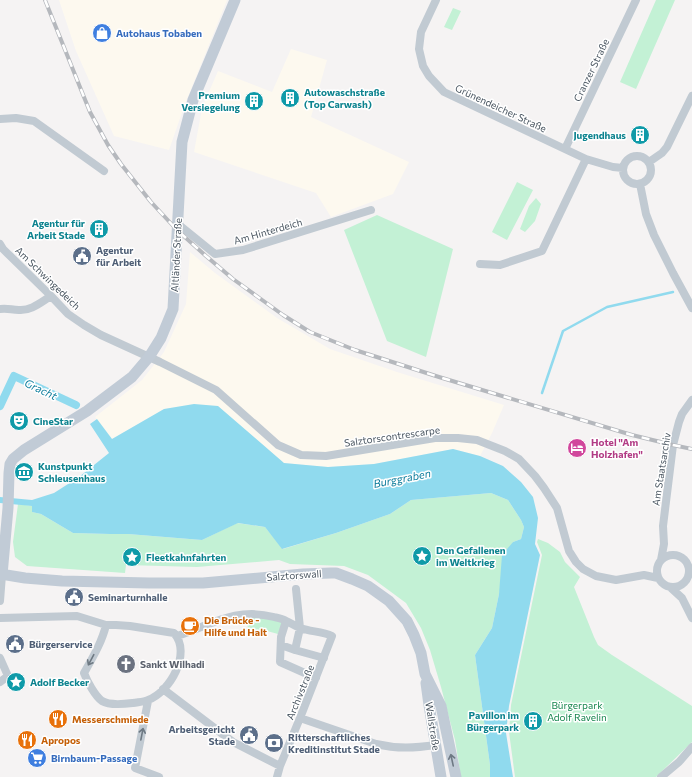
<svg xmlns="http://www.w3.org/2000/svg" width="692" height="777" font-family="Commissioner,sans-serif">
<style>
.commercial{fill:#fdf9ef}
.green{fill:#c3f1d5}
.water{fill:#90daee}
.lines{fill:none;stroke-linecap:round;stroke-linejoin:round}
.stream{stroke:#90daee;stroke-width:2.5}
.canal{stroke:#90daee;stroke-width:8}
.street{stroke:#c1cad2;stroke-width:8}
.secondary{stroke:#c1cbd6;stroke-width:11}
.rail-casing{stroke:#b5b8bd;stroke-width:4}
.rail{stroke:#fff;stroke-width:2.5;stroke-dasharray:8;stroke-linecap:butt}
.oneway{stroke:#6e7983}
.oneway2{stroke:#6e7984}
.labels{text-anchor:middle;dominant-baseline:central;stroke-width:3;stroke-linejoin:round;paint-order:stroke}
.shop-label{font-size:10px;font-weight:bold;fill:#366cbe;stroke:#fff;text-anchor:start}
.street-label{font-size:10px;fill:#4a5661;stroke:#fff}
.culture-label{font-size:10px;font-weight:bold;fill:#0d838f;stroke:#fff;text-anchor:start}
.service-label{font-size:10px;font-weight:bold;fill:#4e5e75;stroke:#fff;text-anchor:start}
.hotel-label{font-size:10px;font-weight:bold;fill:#b23c85;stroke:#fff;text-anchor:start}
.food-label{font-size:10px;font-weight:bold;fill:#c56008;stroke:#fff;text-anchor:start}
.worship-label{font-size:10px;font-weight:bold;fill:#5b616d;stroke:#fff;text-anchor:start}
.park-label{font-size:10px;fill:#17864f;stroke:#fff}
.water-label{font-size:11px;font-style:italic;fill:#0c7c9b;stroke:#fff}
</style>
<rect width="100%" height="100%" fill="#f5f3f3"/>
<path class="commercial" d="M59,0H227L185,104L169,150L114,136L76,51Z
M291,49L327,60L311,117L409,162L393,194L331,217L316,193L194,152L202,108L218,71L272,92Z
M190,252L215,273L277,318L330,349L397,372L504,405L492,433L480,456L453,449L374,464L328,467L283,463L218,406L164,409L112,439L95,417L142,380L164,352L186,304Z"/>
<path class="green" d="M656,0H675L636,89L620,82Z
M453,8L461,11L452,30L444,27Z
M517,182L533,190L507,240L492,232Z
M536,198L541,204L535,221L525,232L520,229L529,206Z
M377,215L453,249L426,357L387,341L344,230Z
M491,493L508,500L521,520L524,527L521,539L513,542L499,594L492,628L475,655L490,765V777H461L455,740L441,687L430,650L421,628L406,603L368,575L344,566L290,564L279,560L197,567L126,565L125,573L27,566L15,557L13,542L18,504L32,506V512L41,514L73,533L110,534H128L202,540L237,523L265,527L283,549L336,533L390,514L411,500Z
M538,539L548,543L560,552L565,562L580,577L574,587L594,637L598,645L612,655L692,706V742L656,777H515L509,732L511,705L542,555L537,542Z
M261,617L281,622L282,624L278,634L267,631H248L247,618Z"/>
<path class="water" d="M194,404L218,406L284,463L328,467L374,464L453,449L480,456L503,466L521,482L533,497L538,518L535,544L540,555L509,706L506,733L513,777H490V765L475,655L492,628L499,594L502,555L513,542L521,539L524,527L521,520L508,500L491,493L411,500L390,514L336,533L282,549L265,527L238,523L202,540L128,534H110L73,533L41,514L32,512V506L0,503V497L32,500L54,493L79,477L109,453L90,424L97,419L112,439L164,409Z"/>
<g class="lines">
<path class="stream" d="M542,393L563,331L607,307L673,292"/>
<path class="canal" d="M0,406L14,376L76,405"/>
<path class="street" d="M436,0L421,32L419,49L423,66L429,76L444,92L586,159L613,167L623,168
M0,119L16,118L34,121L104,171
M565,149L636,0
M623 170a14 14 0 1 1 28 0a14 14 0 1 1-28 0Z
M649,162L662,153L667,147L692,96
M640,184L646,214L654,235L673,273L692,308
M178,224L215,254L243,250L371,210
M0,244L3,249L51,296L68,314L84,325L101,335L160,362L216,390L278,445L301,455L326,456L435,438H458L477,440L505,451L519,459L535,476L544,488L557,508L569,551L576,562L583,569L596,576L616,580L644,575L658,578
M480,264L500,265L542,251L586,159
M0,309C9,308 11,310 19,310C31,311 41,302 51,296
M657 571a16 16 0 1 1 32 0a16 16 0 1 1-32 0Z
M661,560L664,544L663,526L673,445L679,422L682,414L692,400
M670,587L682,598L692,618
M0,601L2,575
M0,618L77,616L106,625H116L130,626L174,633C192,653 170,692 148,700C144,702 138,702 133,703C125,704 110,706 102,701C95,696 87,681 84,673C93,657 102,642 106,625
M286,621L281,637L280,662L316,678
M177,636C211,625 235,607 274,617C278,618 283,619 286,621C291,623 295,626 300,628C311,632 322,631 332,636L300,718L280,766L277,777
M281,645L295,650L324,658
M295,650L300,628L296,589
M0,658L8,676L0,682
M163,689L233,742L280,766
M148,701L135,768L159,777
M300,718L376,744C397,749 415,748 436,745
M661,777L679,762L692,747"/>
<path class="secondary" d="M0,574L25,578L62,581L149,583H203L303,574L331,573H336L352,579L368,586L389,601L407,621L414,635L421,653L425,674L441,706L456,777
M2,575L8,508L9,473L10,464L13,459L24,450L87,411L132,377L149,357L161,338L173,309L182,142L193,100L235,0
M426,683L429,705L441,777"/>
<defs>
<path id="rail" d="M45,0L90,112L108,145L121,164L151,202L177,230L206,256L233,279L283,315L310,332L355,350L439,377L632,435L673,445L692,449"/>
</defs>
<use href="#rail" class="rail-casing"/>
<use href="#rail" class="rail"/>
</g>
<defs><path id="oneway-shaft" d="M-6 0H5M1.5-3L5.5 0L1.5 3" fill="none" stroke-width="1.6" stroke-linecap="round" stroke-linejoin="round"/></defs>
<g class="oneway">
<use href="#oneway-shaft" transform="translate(91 660) rotate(118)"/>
<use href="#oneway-shaft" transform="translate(142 734) rotate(-79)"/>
</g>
<use class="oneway2" href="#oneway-shaft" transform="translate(452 760) rotate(-102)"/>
<defs>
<symbol id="shop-disc" viewBox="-11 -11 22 22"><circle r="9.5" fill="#3f7fe0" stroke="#fff"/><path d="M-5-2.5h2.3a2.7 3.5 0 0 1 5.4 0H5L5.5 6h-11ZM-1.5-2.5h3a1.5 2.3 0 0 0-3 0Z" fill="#fff"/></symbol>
<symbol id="building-disc" viewBox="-11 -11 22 22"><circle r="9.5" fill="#0f9aa8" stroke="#fff"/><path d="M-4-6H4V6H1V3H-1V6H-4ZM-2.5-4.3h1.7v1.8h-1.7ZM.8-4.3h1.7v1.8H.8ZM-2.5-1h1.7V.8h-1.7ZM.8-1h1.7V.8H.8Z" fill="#fff"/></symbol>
<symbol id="civic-disc" viewBox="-11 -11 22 22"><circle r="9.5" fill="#5c6f8a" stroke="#fff"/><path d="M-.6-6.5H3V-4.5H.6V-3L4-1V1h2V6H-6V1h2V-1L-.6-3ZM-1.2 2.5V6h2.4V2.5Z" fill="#fff"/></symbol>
<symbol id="theatre-disc" viewBox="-11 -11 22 22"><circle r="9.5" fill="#0f9aa8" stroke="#fff"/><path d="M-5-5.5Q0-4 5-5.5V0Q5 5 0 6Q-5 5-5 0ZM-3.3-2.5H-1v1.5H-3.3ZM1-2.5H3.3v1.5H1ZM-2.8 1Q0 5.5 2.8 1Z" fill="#fff"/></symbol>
<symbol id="hotel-disc" viewBox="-11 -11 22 22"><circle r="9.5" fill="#d1479c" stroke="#fff"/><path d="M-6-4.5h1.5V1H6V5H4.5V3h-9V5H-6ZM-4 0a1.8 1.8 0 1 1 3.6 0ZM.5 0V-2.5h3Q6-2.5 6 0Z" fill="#fff"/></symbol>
<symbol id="museum-disc" viewBox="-11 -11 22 22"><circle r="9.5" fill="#0f9aa8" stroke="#fff"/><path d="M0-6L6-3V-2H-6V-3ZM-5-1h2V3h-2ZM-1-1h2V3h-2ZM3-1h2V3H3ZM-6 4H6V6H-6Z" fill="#fff"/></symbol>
<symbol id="sight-disc" viewBox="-11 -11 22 22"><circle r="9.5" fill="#0f9aa8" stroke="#fff"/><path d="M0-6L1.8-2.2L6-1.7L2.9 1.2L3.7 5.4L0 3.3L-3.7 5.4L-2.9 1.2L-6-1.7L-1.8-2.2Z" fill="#fff"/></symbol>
<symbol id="cafe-disc" viewBox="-11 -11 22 22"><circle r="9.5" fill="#e8710a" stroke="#fff"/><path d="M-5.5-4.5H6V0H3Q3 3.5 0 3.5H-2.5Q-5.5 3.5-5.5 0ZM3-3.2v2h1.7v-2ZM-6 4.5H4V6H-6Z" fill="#fff"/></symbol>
<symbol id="church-disc" viewBox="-11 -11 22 22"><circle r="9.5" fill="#6b7280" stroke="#fff"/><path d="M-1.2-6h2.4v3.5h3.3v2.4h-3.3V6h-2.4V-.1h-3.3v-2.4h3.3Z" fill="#fff"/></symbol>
<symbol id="restaurant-disc" viewBox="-11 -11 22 22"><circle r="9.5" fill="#e8710a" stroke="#fff"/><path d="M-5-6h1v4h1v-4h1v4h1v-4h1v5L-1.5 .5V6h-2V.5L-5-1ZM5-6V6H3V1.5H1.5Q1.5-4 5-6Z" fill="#fff"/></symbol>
<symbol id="bank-disc" viewBox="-11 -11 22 22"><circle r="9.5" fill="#5c6f8a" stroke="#fff"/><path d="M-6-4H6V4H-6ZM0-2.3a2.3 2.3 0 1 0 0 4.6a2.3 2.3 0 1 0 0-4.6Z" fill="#fff"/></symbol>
<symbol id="supermarket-disc" viewBox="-11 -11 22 22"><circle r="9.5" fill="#3f7fe0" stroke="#fff"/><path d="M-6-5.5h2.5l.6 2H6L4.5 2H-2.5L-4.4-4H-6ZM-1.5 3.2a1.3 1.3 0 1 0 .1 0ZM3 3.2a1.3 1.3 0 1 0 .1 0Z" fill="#fff"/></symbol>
</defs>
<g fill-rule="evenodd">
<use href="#shop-disc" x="91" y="22" width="22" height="22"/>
<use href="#building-disc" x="279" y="87" width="22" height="22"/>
<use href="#building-disc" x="243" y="90" width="22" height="22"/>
<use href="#building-disc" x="629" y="124" width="22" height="22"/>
<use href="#building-disc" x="88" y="218" width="22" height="22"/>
<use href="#civic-disc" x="71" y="245" width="22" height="22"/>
<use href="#theatre-disc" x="8" y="410" width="22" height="22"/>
<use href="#hotel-disc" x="566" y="437" width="22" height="22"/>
<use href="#museum-disc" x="13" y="461" width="22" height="22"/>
<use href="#sight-disc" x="411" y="545" width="22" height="22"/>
<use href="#sight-disc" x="121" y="546" width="22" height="22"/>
<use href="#civic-disc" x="63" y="586" width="22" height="22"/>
<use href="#cafe-disc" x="179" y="615" width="22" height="22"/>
<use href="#civic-disc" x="4" y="633" width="22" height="22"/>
<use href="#church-disc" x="115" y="653" width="22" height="22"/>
<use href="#sight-disc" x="5" y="671" width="22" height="22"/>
<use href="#restaurant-disc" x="47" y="708" width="22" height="22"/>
<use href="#building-disc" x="522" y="710" width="22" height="22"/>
<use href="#civic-disc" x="238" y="724" width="22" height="22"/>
<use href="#restaurant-disc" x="16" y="729" width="22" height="22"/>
<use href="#bank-disc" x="263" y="732" width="22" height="22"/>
<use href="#supermarket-disc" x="26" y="747" width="22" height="22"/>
</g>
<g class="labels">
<g class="shop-label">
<text x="116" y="33">Autohaus Tobaben</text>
<text x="51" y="758">Birnbaum-Passage</text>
</g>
<g class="street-label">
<text transform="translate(591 70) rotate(-64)">Cranzer Straße</text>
<text transform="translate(501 108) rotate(25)">Grünendeicher Straße</text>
<text transform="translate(268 231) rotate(-16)">Am Hinterdeich</text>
<text transform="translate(176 255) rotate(-87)">Altländer Straße</text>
<text transform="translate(48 278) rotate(44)">Am Schwingedeich</text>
<text transform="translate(392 436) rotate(-8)">Salztorscontrescarpe</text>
<text transform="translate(661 469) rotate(-81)">Am Staatsarchiv</text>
<text transform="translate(294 575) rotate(-4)">Salztorswall</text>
<text transform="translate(300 692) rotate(-68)">Archivstraße</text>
<text transform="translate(433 726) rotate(81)">Wallstraße</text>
</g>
<g class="culture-label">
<text x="304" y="92">Autowaschstraße<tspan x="304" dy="12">(Top Carwash)</tspan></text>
<text x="240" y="95" text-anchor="end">Premium<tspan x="240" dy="12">Versiegelung</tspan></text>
<text x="626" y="135" text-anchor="end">Jugendhaus</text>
<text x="85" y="223" text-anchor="end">Agentur für<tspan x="85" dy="12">Arbeit Stade</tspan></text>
<text x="33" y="421">CineStar</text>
<text x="38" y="466">Kunstpunkt<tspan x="38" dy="12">Schleusenhaus</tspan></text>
<text x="436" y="550">Den Gefallenen<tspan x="436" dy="12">im Weltkrieg</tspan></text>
<text x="146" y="557">Fleetkahnfahrten</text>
<text x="30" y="682">Adolf Becker</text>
<text x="519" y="715" text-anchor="end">Pavillon im<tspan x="519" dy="12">Bürgerpark</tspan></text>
</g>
<g class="service-label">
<text x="96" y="250">Agentur<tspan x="96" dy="12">für Arbeit</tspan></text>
<text x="88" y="597">Seminarturnhalle</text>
<text x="29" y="644">Bürgerservice</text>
<text x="235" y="729" text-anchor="end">Arbeitsgericht<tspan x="235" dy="12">Stade</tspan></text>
<text x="288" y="737">Ritterschaftliches<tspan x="288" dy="12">Kreditinstitut Stade</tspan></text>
</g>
<g class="hotel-label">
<text x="591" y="442">Hotel "Am<tspan x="591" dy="12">Holzhafen"</tspan></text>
</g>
<g class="food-label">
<text x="204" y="620">Die Brücke -<tspan x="204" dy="12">Hilfe und Halt</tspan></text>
<text x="72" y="719">Messerschmiede</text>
<text x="41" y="740">Apropos</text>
</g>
<g class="worship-label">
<text x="140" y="664">Sankt Wilhadi</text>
</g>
<g class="park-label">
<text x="577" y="705">Bürgerpark<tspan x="577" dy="12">Adolf Ravelin</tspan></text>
</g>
<g class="water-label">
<text transform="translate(41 389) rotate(25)">Gracht</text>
<text transform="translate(402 478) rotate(-11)">Burggraben</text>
</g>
</g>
</svg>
